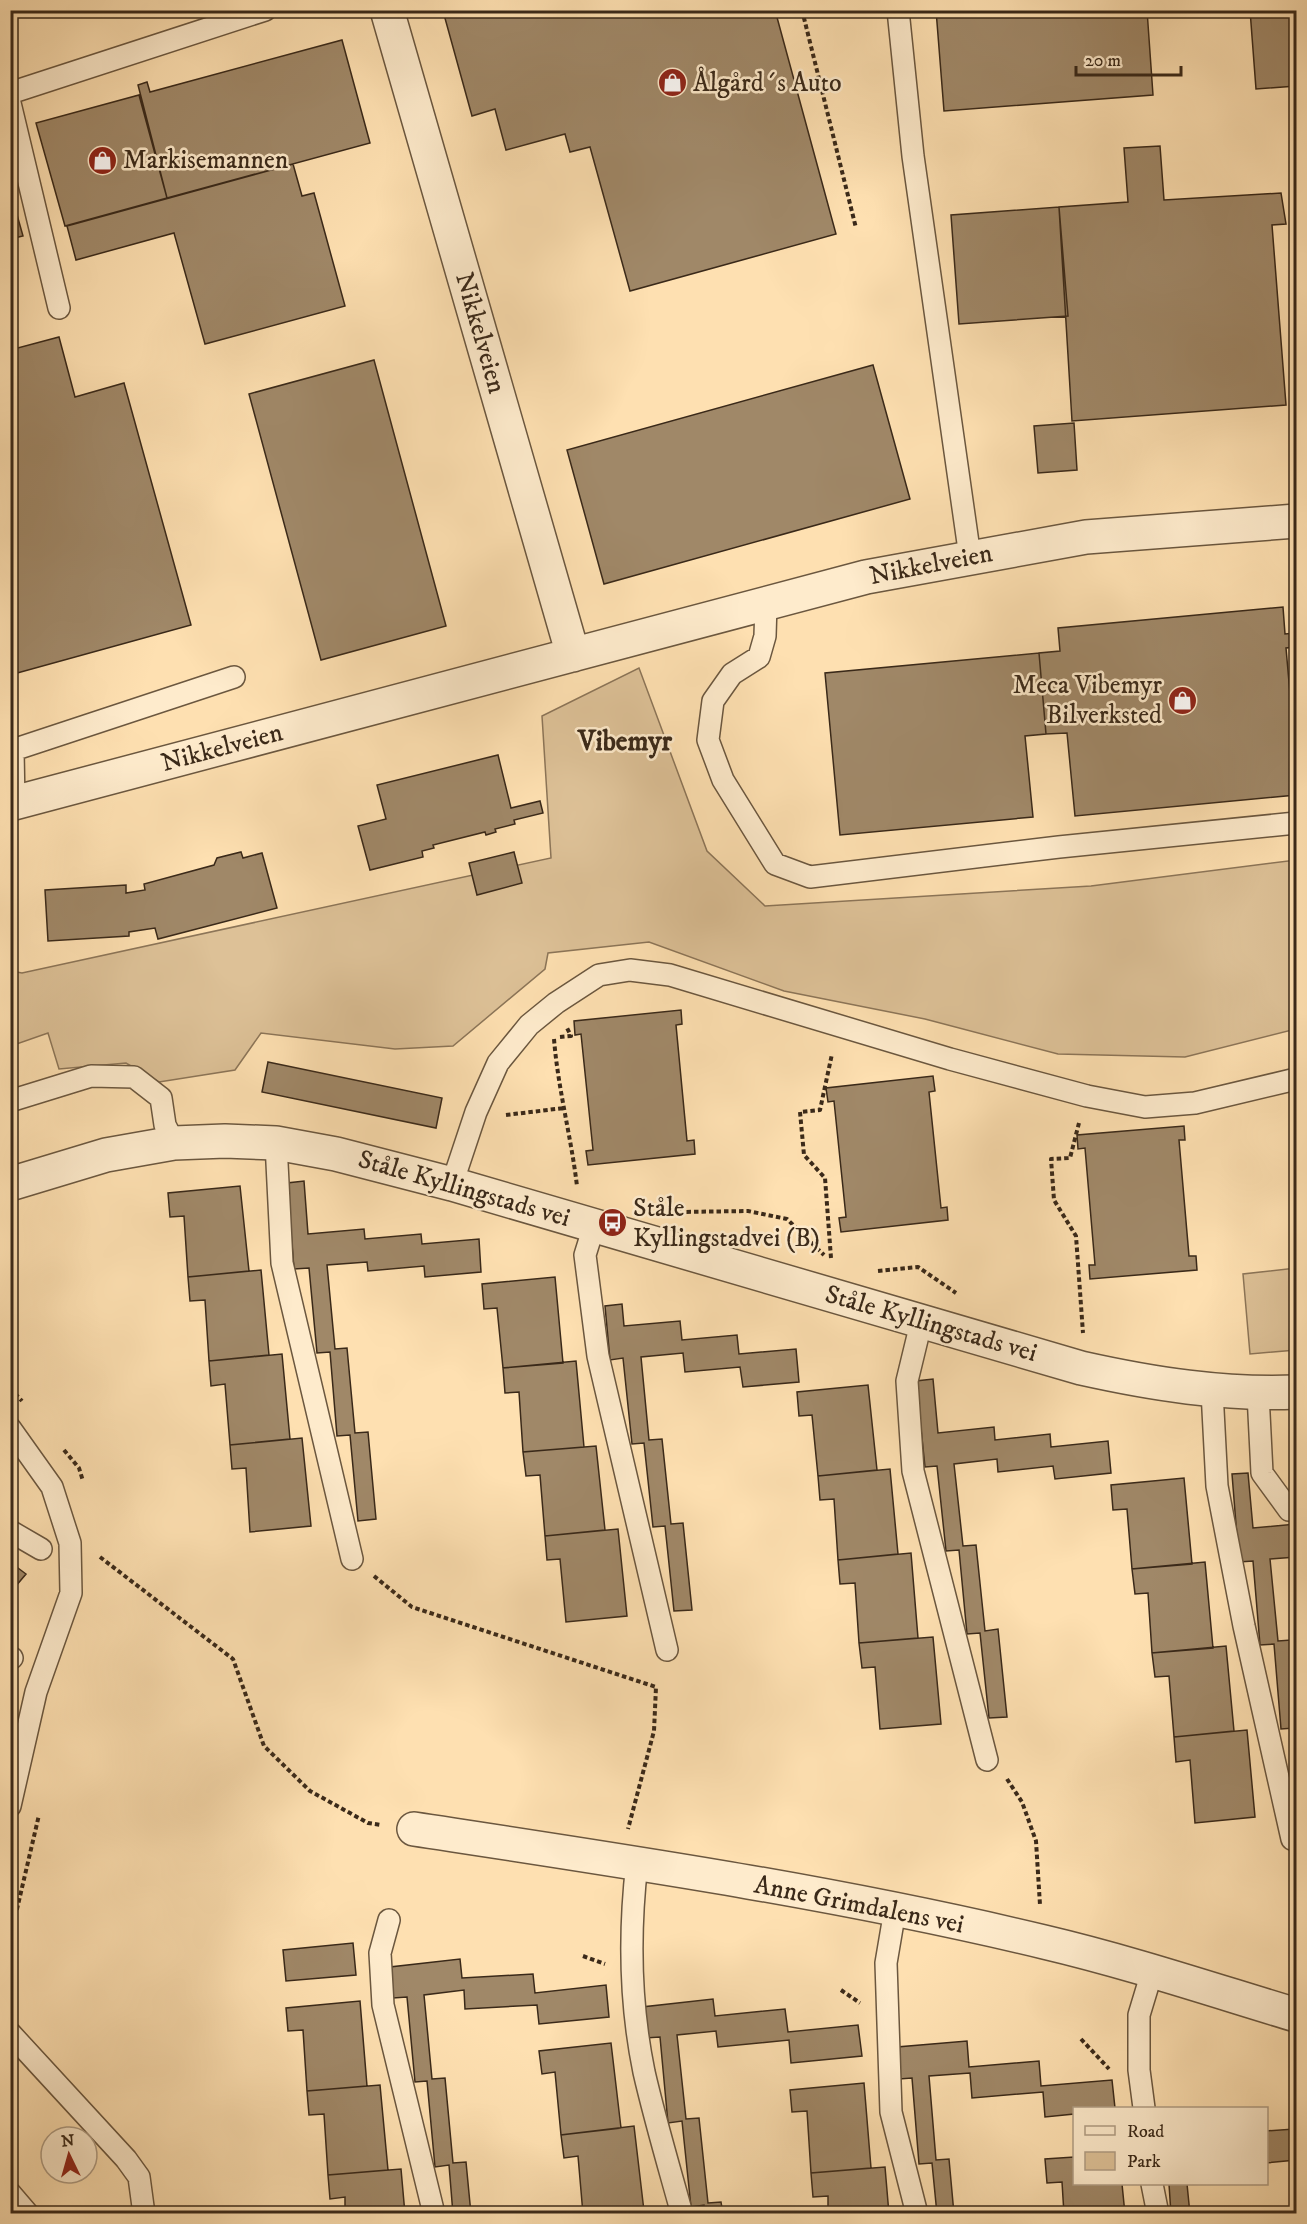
<svg xmlns="http://www.w3.org/2000/svg" width="1307" height="2224" font-family="'IM FELL DW Pica',serif">
<style>
.green{fill:#ddc197;stroke:#8c7558;stroke-width:1.5}
.building{fill:#a08868;stroke:#3a2919;stroke-width:1.5}
.lines{fill:none;stroke-linecap:round;stroke-linejoin:round}
.service-casing{stroke:#6b573f;stroke-width:24}
.minor-casing{stroke:#6b573f;stroke-width:36}
.path{stroke:#3a2919;stroke-width:4;stroke-dasharray:4.5 3;stroke-linecap:butt}
.service{stroke:#feebcc;stroke-width:21}
.minor{stroke:#feebcc;stroke-width:33}
.labels{text-anchor:middle;dominant-baseline:central;stroke-width:5;stroke-linejoin:round;paint-order:stroke}
.poi-label{font-size:26px;fill:#3a2919;stroke:#feebcc;text-anchor:start}
.street-label{font-size:26px;fill:#3a2919;stroke:#feebcc}
.quarter-label{font-size:28px;font-weight:bold;fill:#3a2919;stroke:#feebcc}
</style>
<rect width="100%" height="100%" fill="#fee0b1"/>
<filter id="stains"><feTurbulence type="fractalNoise" baseFrequency=".00333" numOctaves="4"/><feColorMatrix values="0 0 0 0 .2 0 0 0 0 .09 0 0 0 0 .02 0 0 0 .5 -.17"/></filter>
<radialGradient id="worn" r=".72"><stop offset=".6" stop-color="#630" stop-opacity="0"/><stop offset="1" stop-color="#630" stop-opacity=".3"/></radialGradient>
<path class="green" d="M639,668L707,851L765,906L1091,886L1296,860V1029L1185,1057L1058,1054L925,1019L784,991L649,942L548,953L545,969L453,1046L395,1049L261,1033L235,1070L159,1082L126,1063L59,1069L48,1033L11,1046V971L22,973L551,858L542,716Z
M1296,1268V1350L1250,1354L1243,1274Z"/>
<path class="building" d="M775,10L836,234L630,291L590,147L570,152L565,134L506,150L495,109L472,116L443,11Z
M936,10H1147L1153,95L944,111Z
M1250,10H1296V86L1256,89Z
M342,40L370,143L167,198L138,85L147,82L150,92Z
M139,95L167,198L65,226L36,123Z
M1160,146L1164,200L1281,193L1286,224L1272,225L1286,405L1072,421L1059,207L1128,202L1124,148Z
M293,164L302,196L314,193L345,306L205,344L174,233L76,260L67,226Z
M10,190L23,236L10,239Z
M1059,207L1068,316L959,324L951,215Z
M59,337L75,397L124,383L191,625L10,675V350Z
M374,360L446,626L321,660L249,394Z
M873,365L910,499L604,584L567,450Z
M1074,423L1077,470L1038,473L1034,426Z
M1283,607L1285,634L1296,633V647L1286,648L1296,762V795L1075,816L1067,733L1046,734L1039,653L1060,651L1058,628Z
M1039,653L1046,734L1025,736L1033,817L840,835L825,673Z
M498,755L511,808L540,801L543,813L514,820L515,824L495,829L496,832L486,835L485,832L433,845L434,848L422,851L423,857L370,870L358,826L386,819L377,785Z
M241,852L243,858L262,853L277,908L158,939L155,928L129,932V936L48,941L45,890L126,885V893L145,890L144,884L214,865L217,858Z
M514,852L522,883L477,895L469,863Z
M681,1010L682,1024L676,1025L687,1141L694,1140L695,1154L588,1165L586,1151L593,1150L581,1034L575,1035L574,1021Z
M268,1062L442,1098L436,1128L262,1092Z
M933,1076L935,1091L929,1092L941,1208L947,1207L948,1220L841,1232L839,1218L846,1217L834,1101L828,1102L826,1088Z
M1184,1126L1185,1140H1179L1189,1256H1196L1197,1270L1090,1279L1089,1265H1095L1085,1148L1078,1149L1077,1135Z
M304,1181L308,1234L364,1229L365,1239L421,1234L422,1244L479,1239L481,1272L425,1277L424,1266L368,1271L367,1262L327,1265L335,1349L347,1348L355,1433L368,1432L376,1519L358,1521L350,1435L337,1436L330,1352L317,1353L309,1268L294,1269L287,1183Z
M240,1186L249,1271L188,1277L184,1216L170,1217L168,1193Z
M261,1270L269,1355L209,1361L205,1300L190,1301L188,1277Z
M555,1277L563,1363L503,1368L497,1308L484,1309L482,1284Z
M622,1304L624,1326L680,1321L682,1340L737,1335L739,1354L796,1349L799,1382L743,1387L740,1367L685,1372L683,1353L641,1357L649,1440L662,1439L671,1524L683,1523L692,1610L674,1611L665,1526L653,1527L644,1443L632,1444L623,1358L610,1360L605,1306Z
M282,1354L290,1439L230,1445L225,1384L211,1386L209,1361Z
M576,1361L584,1447L523,1452L519,1392L505,1393L503,1368Z
M933,1379L938,1433L994,1427L995,1440L1050,1434L1051,1447L1108,1441L1111,1473L1055,1479L1053,1466L998,1472L997,1459L954,1464L963,1546L976,1545L985,1631L998,1629L1007,1717L989,1718L980,1633L967,1634L959,1550L946,1551L937,1466L925,1467L916,1381Z
M868,1385L877,1470L818,1476L812,1415L799,1416L797,1392Z
M302,1438L311,1526L250,1532L246,1468L232,1469L230,1445Z
M596,1446L605,1530L545,1536L540,1475L526,1476L523,1452Z
M890,1469L898,1554L838,1560L834,1499L820,1500L818,1476Z
M1248,1473L1253,1528L1296,1524V1557L1270,1559L1278,1641L1291,1640L1296,1701V1753L1294,1728L1281,1729L1274,1644L1260,1645L1253,1561L1239,1562L1232,1474Z
M1184,1478L1192,1564L1132,1569L1127,1509L1113,1510L1111,1485Z
M618,1529L627,1616L566,1622L560,1559L547,1560L545,1536Z
M911,1553L918,1638L859,1643L855,1583L840,1584L838,1560Z
M10,1562L26,1574L10,1593Z
M1205,1562L1213,1648L1152,1653L1148,1593L1135,1594L1132,1569Z
M933,1637L941,1724L880,1729L875,1667L862,1668L859,1643Z
M1226,1646L1234,1731L1174,1737L1169,1676L1155,1677L1152,1653Z
M1247,1730L1255,1817L1195,1823L1190,1760L1176,1762L1174,1737Z
M353,1943L356,1975L286,1981L283,1950Z
M460,1959L462,1978L533,1974L535,1993L606,1985L609,2017L539,2024L537,2005L465,2009L464,1990L424,1995L432,2079L445,2078L453,2163L466,2162L471,2214H453L449,2165L435,2167L427,2081L415,2082L407,1997L393,1998L390,1967Z
M713,1999L715,2016L785,2009L788,2032L858,2025L862,2056L791,2063L789,2040L718,2047L716,2031L677,2035L686,2119L699,2118L708,2203L721,2202L723,2214H705L704,2205L691,2207L682,2121L668,2123L660,2037L645,2038L642,2007Z
M360,2001L367,2086L307,2091L303,2030L288,2031L286,2008Z
M967,2041L969,2067L1039,2061L1041,2086L1112,2080L1115,2108H1074V2114L1045,2117L1043,2092L972,2098L970,2073L929,2076L936,2160L949,2159L954,2214H937L932,2163L919,2164L912,2078L899,2079L897,2047Z
M611,2043L621,2128L561,2135L555,2072L542,2074L539,2051Z
M864,2083L871,2168L811,2173L807,2111L792,2112L790,2090Z
M380,2085L388,2170L328,2175L324,2114L309,2115L307,2091Z
M634,2126L644,2211L583,2214L578,2156L564,2158L561,2135Z
M1294,2129L1296,2160L1266,2163V2131Z
M1074,2157V2184H1122L1125,2214H1064L1062,2182L1047,2183L1045,2159Z
M885,2167L889,2214H828V2196L813,2197L811,2173Z
M401,2169L405,2214H345V2197L330,2199L328,2175Z
M1169,2184H1187L1190,2214H1171Z"/>
<g class="lines">
<defs>
<path id="service" d="M898,10L913,156L970,557
M10,93L265,10
M10,103L59,308
M766,604L765,636L759,657L732,674L713,701L708,740L723,780L775,864L810,877L1059,847L1296,823
M14,804L13,750L234,677
M10,1101L91,1076L134,1077L161,1098L165,1125L174,1143
M276,1143L282,1263L352,1559
M452,1184L476,1112L498,1063L529,1025L556,1003L599,975L630,970L670,975L950,1059L1087,1096L1145,1107L1195,1103L1296,1079
M594,1226L585,1255L598,1356L667,1650
M922,1319L907,1381L913,1471L987,1760
M1212,1391L1217,1486L1244,1626L1292,1839
M1258,1394L1262,1473L1289,1510L1296,1509
M10,1428L52,1487L70,1543L71,1593L36,1692L10,1806
M10,1531L41,1549
M10,1657L12,1658
M637,1863C629,1932 630,2004 644,2072C655,2120 669,2167 682,2214
M895,1910L886,1963L891,2112L917,2214
M389,1920L380,1953L383,2005L434,2214
M10,2033L126,2159L139,2177L144,2214
M1144,2108L1139,2070V2015L1152,1972
M1152,2184L1158,2214
M10,2193L28,2214"/>
<path id="minor" d="M387,10L573,655
M10,804L866,577L1086,537L1296,521
M10,1184L106,1155L174,1143L225,1141L276,1143L336,1154L452,1184L1081,1368C1153,1384 1223,1395 1296,1392
M414,1829C624,1861 836,1892 1044,1942C1129,1962 1213,1990 1296,2015"/>
</defs>
<use href="#service" class="service-casing"/>
<use href="#minor" class="minor-casing"/>
<path class="path" d="M802,10L856,228
M560,1037L571,1036L567,1028
M554,1039C558,1089 571,1136 577,1186
M506,1115L564,1108
M1296,1116L1293,1117L1296,1163
M1079,1123L1070,1158L1051,1159L1054,1200L1076,1236L1083,1333
M679,1212L748,1211L787,1219L824,1255
M831,1258L825,1178L804,1155L800,1112L820,1110L832,1054
M878,1271L918,1267L956,1293
M10,1388L22,1401
M64,1450L79,1468L83,1481
M100,1557L233,1659L264,1746L310,1791L368,1823L381,1825
M374,1576L412,1607L656,1687L654,1731L628,1829
M1007,1779L1022,1802L1036,1841L1040,1905
M10,1939L39,1815
M583,1956L605,1964
M841,1990L860,2003
M1081,2039L1109,2069"/>
<use href="#service" class="service"/>
<use href="#minor" class="minor"/>
</g>
<defs>
<symbol id="shop-disc" viewBox="-11 -11 22 22"><circle r="9.5" fill="#8f2418" stroke="#feebcc"/><path d="M-5-2.5h2.3a2.7 3.5 0 0 1 5.4 0H5L5.5 6h-11ZM-1.5-2.5h3a1.5 2.3 0 0 0-3 0Z" fill="#fff"/></symbol>
<symbol id="bus-disc" viewBox="-11 -11 22 22"><circle r="9.5" fill="#8f2418" stroke="#feebcc"/><path d="M-5-6H5V4H4V6H2V4H-2V6H-4V4H-5ZM-3.5-4V0h7V-4ZM-3.5 1.2v1.5H-2V1.2ZM2 1.2v1.5H3.5V1.2Z" fill="#fff"/></symbol>
</defs>
<g fill-rule="evenodd">
<use href="#shop-disc" x="656" y="66" width="33" height="33"/>
<use href="#shop-disc" x="86" y="144" width="33" height="33"/>
<use href="#shop-disc" x="1166" y="684" width="33" height="33"/>
<use href="#bus-disc" x="596" y="1206" width="33" height="33"/>
</g>
<g class="labels">
<g class="poi-label">
<text x="693" y="83">Ålgård´s Auto</text>
<text x="123" y="160">Markisemannen</text>
<text x="1162" y="685" text-anchor="end">Meca Vibemyr<tspan x="1162" dy="30">Bilverksted</tspan></text>
<text x="633" y="1208">Ståle<tspan x="633" dy="30">Kyllingstadvei (B)</tspan></text>
</g>
<g class="street-label">
<text transform="translate(480 333) rotate(74)">Nikkelveien</text>
<text transform="translate(931 565) rotate(-11)">Nikkelveien</text>
<text transform="translate(222 748) rotate(-15)">Nikkelveien</text>
<text transform="translate(464 1189) rotate(16)">Ståle Kyllingstads vei</text>
<text transform="translate(931 1324) rotate(16)">Ståle Kyllingstads vei</text>
<text transform="translate(859 1905) rotate(11)">Anne Grimdalens vei</text>
</g>
<g class="quarter-label">
<text x="625" y="741">Vibemyr</text>
</g>
</g>
<rect width="1307" height="2224" fill="none" stroke="#fee0b1" stroke-width="36"/>
<rect x="12" y="12" width="1283" height="2200" fill="none" stroke="#3a2919" stroke-width="3"/>
<rect x="18" y="18" width="1271" height="2188" fill="none" stroke="#3a2919" stroke-width="1.5"/>
<rect x="1073" y="2107" width="195" height="78" fill="#feebcc" stroke="#b09d84" stroke-width="1.5"/>
<rect x="1085" y="2126" width="30" height="9" fill="#feebcc" stroke="#b09d84" stroke-width="1.5"/>
<text x="1127" y="2137" font-size="18" fill="#3a2919">Road</text>
<rect x="1085" y="2152" width="30" height="18" fill="#ddc197" stroke="#b09d84" stroke-width="1.5"/>
<text x="1127" y="2167" font-size="18" fill="#3a2919">Park</text>
<g transform="translate(69 2155) rotate(355)"><circle r="28" fill="#feebcc" stroke="#b09d84" stroke-width="1.5"/>
<path d="M0-4.5L10 22L0 15L-10 22Z" fill="#8f2418"/>
<text y="-9" font-size="16" font-weight="bold" text-anchor="middle" fill="#3a2919">N</text>
</g>
<path d="M1076 66v9h105v-9" fill="none" stroke="#3a2919" stroke-width="3"/>
<text x="1085" y="66" font-size="18" fill="#3a2919" stroke="#feebcc" stroke-width="4.5" paint-order="stroke">20 m</text>
<rect width="100%" height="100%" filter="url(#stains)"/>
<rect width="100%" height="100%" fill="url(#worn)"/>
</svg>
